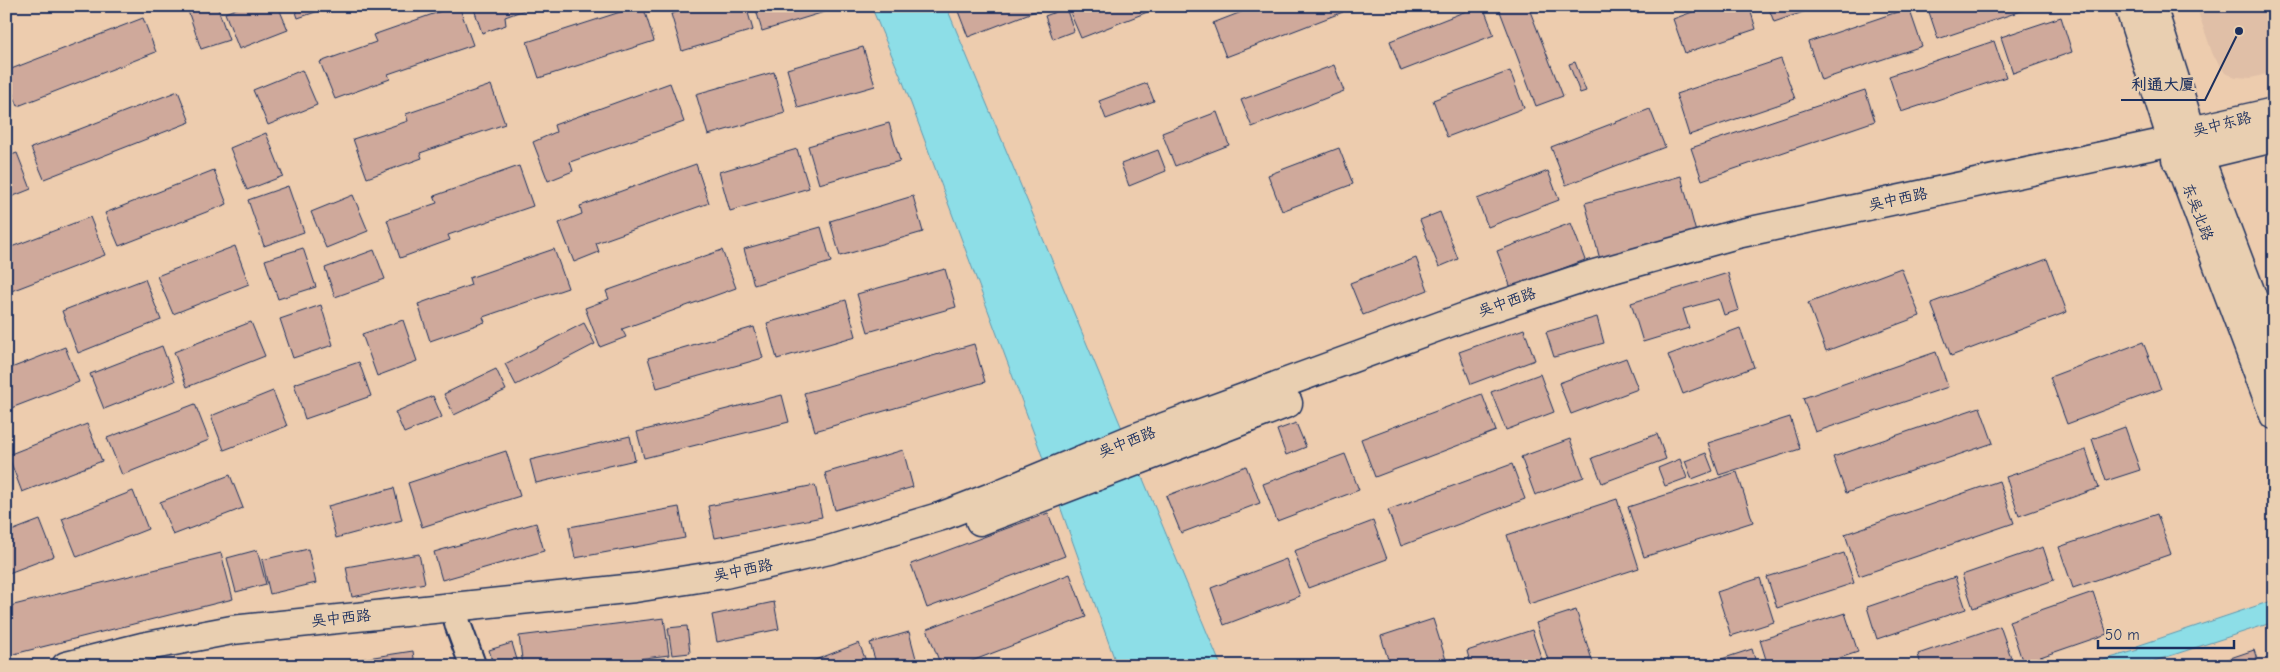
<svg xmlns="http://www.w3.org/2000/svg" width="2280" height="672" font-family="'Comic Neue','LXGW WenKai TC',sans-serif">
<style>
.built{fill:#e0bfa7}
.water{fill:#8ddee7;stroke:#5f98b0}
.building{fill:#cfa99b;stroke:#1b2f5e}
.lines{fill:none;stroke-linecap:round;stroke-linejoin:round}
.tertiary-casing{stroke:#1b2f5e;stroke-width:29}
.secondary-casing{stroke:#1b2f5e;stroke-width:31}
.primary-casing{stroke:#1b2f5e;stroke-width:31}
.tertiary{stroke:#e9cfb1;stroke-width:25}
.secondary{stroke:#e9cfb1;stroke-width:28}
.primary{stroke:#e9cfb1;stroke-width:28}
.labels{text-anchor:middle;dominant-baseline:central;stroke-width:5;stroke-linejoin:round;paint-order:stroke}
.street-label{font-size:15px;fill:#1b2f5e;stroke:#e9cfb1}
.leader{fill:none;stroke:#1b2f5e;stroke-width:2}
.callout-dot{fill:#1b2f5e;stroke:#e9cfb1;stroke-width:2}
.callout-label{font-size:16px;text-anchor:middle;font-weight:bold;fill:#1b2f5e;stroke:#e9cfb1;stroke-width:5;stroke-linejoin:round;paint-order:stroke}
</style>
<rect width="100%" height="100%" fill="#edccae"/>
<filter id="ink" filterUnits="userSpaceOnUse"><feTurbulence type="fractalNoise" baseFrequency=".02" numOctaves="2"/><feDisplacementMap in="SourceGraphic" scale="10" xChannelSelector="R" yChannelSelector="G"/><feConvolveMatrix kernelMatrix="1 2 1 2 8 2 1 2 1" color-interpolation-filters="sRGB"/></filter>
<g filter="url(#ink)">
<path class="built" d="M2196,6H2274V72L2251,78L2236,77L2225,73L2213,55Z"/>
<path class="water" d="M871,6H946L1221,666H1117L1036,439L903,82Z
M2274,600V622L2139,666H2082L2138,650L2137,646Z"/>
<path class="building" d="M203,6H217L229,40L201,49L188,11Z
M243,6H278L288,30L239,49L225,13Z
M294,6H333L298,18Z
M456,6H459L473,45L388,74L390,79L335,99L320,62L376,42L373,35Z
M473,6H535L505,17L506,25L482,33Z
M639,6H643L654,41L539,78L527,42Z
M698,6H746L753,30L682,51L671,14Z
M755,6H844L762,31Z
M956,6H1048L968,37Z
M1078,6H1148L1150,11L1081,38L1069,10Z
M1257,6H1341L1343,12L1226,57L1213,23Z
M1479,6H1483L1494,35L1401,71L1390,41Z
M1498,6H1528L1563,96L1536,106Z
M1709,6H1749L1756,29L1685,53L1673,19Z
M1768,6H1821L1774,22Z
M1927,6H2036L1938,39Z
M1066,8L1074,31L1053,39L1045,16Z
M1909,8L1922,46L1821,80L1808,42Z
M2061,17L2072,52L2013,73L2001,37Z
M143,18L156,52L18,106L6,77V71Z
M1994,41L2006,77L1901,112L1889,76Z
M863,47L875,86L798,108L787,69Z
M1781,59L1795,99L1689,135L1676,94Z
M1575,62L1586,91L1580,93L1569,64Z
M1334,65L1344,91L1252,127L1241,100Z
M302,70L317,105L268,125L253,90Z
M1510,71L1524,108L1447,137L1433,100Z
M774,72L785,113L708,135L696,94Z
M670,83L684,122L570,162L573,171L548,181L533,142L556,132L554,125Z
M1147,83L1154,101L1106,119L1099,101Z
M491,85L505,124L420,153L422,158L367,178L353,139L408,121L406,114Z
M1865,90L1875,121L1702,180L1691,148Z
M178,91L190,122L44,179L31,148Z
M1650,109L1665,147L1566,185L1551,147Z
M1217,112L1229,145L1175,166L1162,133Z
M889,123L900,161L819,184L808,146Z
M266,133L283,176L247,190L230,148Z
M1339,148L1353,184L1282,211L1268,175Z
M797,149L809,188L730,211L719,172Z
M1158,150L1166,171L1129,186L1121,164Z
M17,153L31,189L6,199V157Z
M696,164L709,203L596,243L599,252L574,262L559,223L582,214L580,206Z
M519,166L533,206L448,235L450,240L400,258L387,220L437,203L434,196Z
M214,170L227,204L119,246L105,213Z
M1548,171L1559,200L1488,227L1477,199Z
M1681,176L1698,240L1602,267L1585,203Z
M288,186L304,232L264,246L248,200Z
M353,195L368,231L326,248L311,212Z
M913,196L923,232L840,256L830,221Z
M1440,212L1458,259L1439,267L1420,220Z
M90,217L105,255L6,293V249Z
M1571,223L1585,260L1511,288L1497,251Z
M821,227L831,262L754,285L744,249Z
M235,246L249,284L173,314L157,276Z
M303,248L316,287L278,299L265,260Z
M554,249L568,288L483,317L485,322L430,341L418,304L471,285L469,278Z
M374,250L385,279L335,297L325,268Z
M722,250L736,288L622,329L626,337L600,347L585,308L609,299L606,291Z
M1416,258L1428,290L1363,315L1350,283Z
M2047,259L2067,312L1951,356L1931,303Z
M1901,268L1920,316L1826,351L1808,303Z
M945,269L956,307L868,332L857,294Z
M1728,273L1739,310L1724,315L1719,299L1683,309L1689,328L1643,342L1631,303Z
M145,279L161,320L78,353L62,311Z
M846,300L856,336L777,359L767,323Z
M321,305L333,345L293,358L280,319Z
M1597,317L1604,343L1554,357L1546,332Z
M403,320L417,361L377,376L362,334Z
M251,322L265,356L187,387L174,352Z
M584,323L595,344L516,385L505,364Z
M754,327L763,358L657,388L648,358Z
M1740,328L1754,367L1683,394L1668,355Z
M1524,329L1535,360L1471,384L1459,352Z
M2143,342L2161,389L2067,424L2050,377Z
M974,344L985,382L815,431L804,393Z
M162,346L175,381L104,409L90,374Z
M65,347L79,382L6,410V370Z
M1936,352L1948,387L1815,432L1803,398Z
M1626,358L1638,389L1571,414L1559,383Z
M359,362L371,396L305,419L294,384Z
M496,369L506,390L454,415L444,394Z
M1540,374L1554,412L1506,430L1491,392Z
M273,391L287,426L224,450L211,416Z
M1482,394L1496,431L1375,477L1361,439Z
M782,395L789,422L644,458L637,432Z
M433,396L442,417L404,433L395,412Z
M195,404L209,440L122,475L107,438Z
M1980,407L1993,443L1846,493L1833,457Z
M1790,417L1800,449L1719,475L1708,443Z
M1296,423L1306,447L1286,455L1277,430Z
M87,424L102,461L22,492L8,455Z
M2125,427L2140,470L2106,481L2092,439Z
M1657,434L1666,459L1602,483L1592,458Z
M630,436L635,460L536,483L530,460Z
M1570,439L1584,477L1535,495L1521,457Z
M903,450L913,487L835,510L825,473Z
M2086,450L2099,488L2019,516L2006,477Z
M506,451L520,496L422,527L408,483Z
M1706,453L1713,471L1692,479L1685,461Z
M1345,454L1359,490L1277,521L1263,484Z
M1680,459L1687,478L1665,486L1658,468Z
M1512,464L1525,499L1401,546L1388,510Z
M1246,466L1260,503L1181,533L1166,496Z
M1737,472L1753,522L1644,557L1628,507Z
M230,475L243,508L173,535L160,502Z
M1999,481L2014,523L1859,576L1845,534Z
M815,485L822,517L715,538L708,506Z
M394,488L402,520L336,538L328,506Z
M133,491L148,529L77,557L62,519Z
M1617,499L1639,568L1529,604L1507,535Z
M679,507L685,538L575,558L569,527Z
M1048,513L1065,556L927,608L911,564Z
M2157,514L2171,554L2073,588L2059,547Z
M40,520L54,556L6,574V533Z
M1373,521L1387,559L1308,588L1294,551Z
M536,523L544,551L442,580L434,552Z
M2043,547L2054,580L1973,608L1962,575Z
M308,549L316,583L270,594L262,560Z
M257,550L266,584L236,592L227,558Z
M221,553L233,599L6,656V607Z
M1844,553L1854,583L1777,608L1767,577Z
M419,554L425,583L352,597L346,567Z
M1286,559L1300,596L1224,625L1211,588Z
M1070,574L1086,617L959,666H941L927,629Z
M1955,577L1966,609L1877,639L1867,607Z
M1760,578L1774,622L1731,636L1717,592Z
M2093,592L2107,634L2023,663L2009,621Z
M774,602L779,629L717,642L712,615Z
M1576,610L1594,666H1550L1536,623Z
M1845,613L1858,652L1815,666H1768L1760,640Z
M664,618L669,655L582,666H523L519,636Z
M1433,619L1448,666H1390L1381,636Z
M687,626L690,653L672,655L668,628Z
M2000,626L2013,663L2004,666H1921L1918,654Z
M1532,630L1544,666H1471L1467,651Z
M909,632L918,666H877L870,643Z
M512,643L519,666H494L489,650Z
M859,643L868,666H811L810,662Z
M1752,649L1757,666H1700Z
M2254,650L2259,666H2207Z
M413,651L415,666H315Z"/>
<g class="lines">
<defs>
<path id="tertiary" d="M454,606L458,625L473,666"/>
<path id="secondary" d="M2176,159L2199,156L2274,138
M980,521L1288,403
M66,666L142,647L232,630L635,588L725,574L829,550L942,516L994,496L1134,438L1473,314L1591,275L1737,234L2172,141L2191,131L2274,112"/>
<path id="primary" d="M2129,6L2178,159L2274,415
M2152,6L2199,156L2274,354"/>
</defs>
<use href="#tertiary" class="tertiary-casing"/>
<use href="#secondary" class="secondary-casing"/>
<use href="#primary" class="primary-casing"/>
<use href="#tertiary" class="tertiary"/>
<use href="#secondary" class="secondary"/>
<use href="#primary" class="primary"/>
</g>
</g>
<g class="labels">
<g class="street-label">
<text transform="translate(2222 124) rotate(-14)">吴中东路</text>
<text transform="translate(1898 199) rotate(-12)">吴中西路</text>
<text transform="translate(2198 212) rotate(69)">东吴北路</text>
<text transform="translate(1507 302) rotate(-19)">吴中西路</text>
<text transform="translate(1127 442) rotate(-21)">吴中西路</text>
<text transform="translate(743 570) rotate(-11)">吴中西路</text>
<text transform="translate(341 618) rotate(-6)">吴中西路</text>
</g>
</g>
<path class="leader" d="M2239 31L2205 100H2121"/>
<circle class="callout-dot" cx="2239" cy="31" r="5"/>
<g class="callout-label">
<text x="2163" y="90">利通大厦</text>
</g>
<rect width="2280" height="672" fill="none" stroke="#e9cfb1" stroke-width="25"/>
<rect x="12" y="12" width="2255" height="647" fill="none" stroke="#1b2f5e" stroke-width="2" filter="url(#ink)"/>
<path d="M2098 640v8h136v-8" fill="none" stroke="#1b2f5e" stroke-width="2.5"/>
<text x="2105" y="640" font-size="15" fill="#1b2f5e" stroke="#e9cfb1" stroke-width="4" paint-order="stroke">50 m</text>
</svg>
